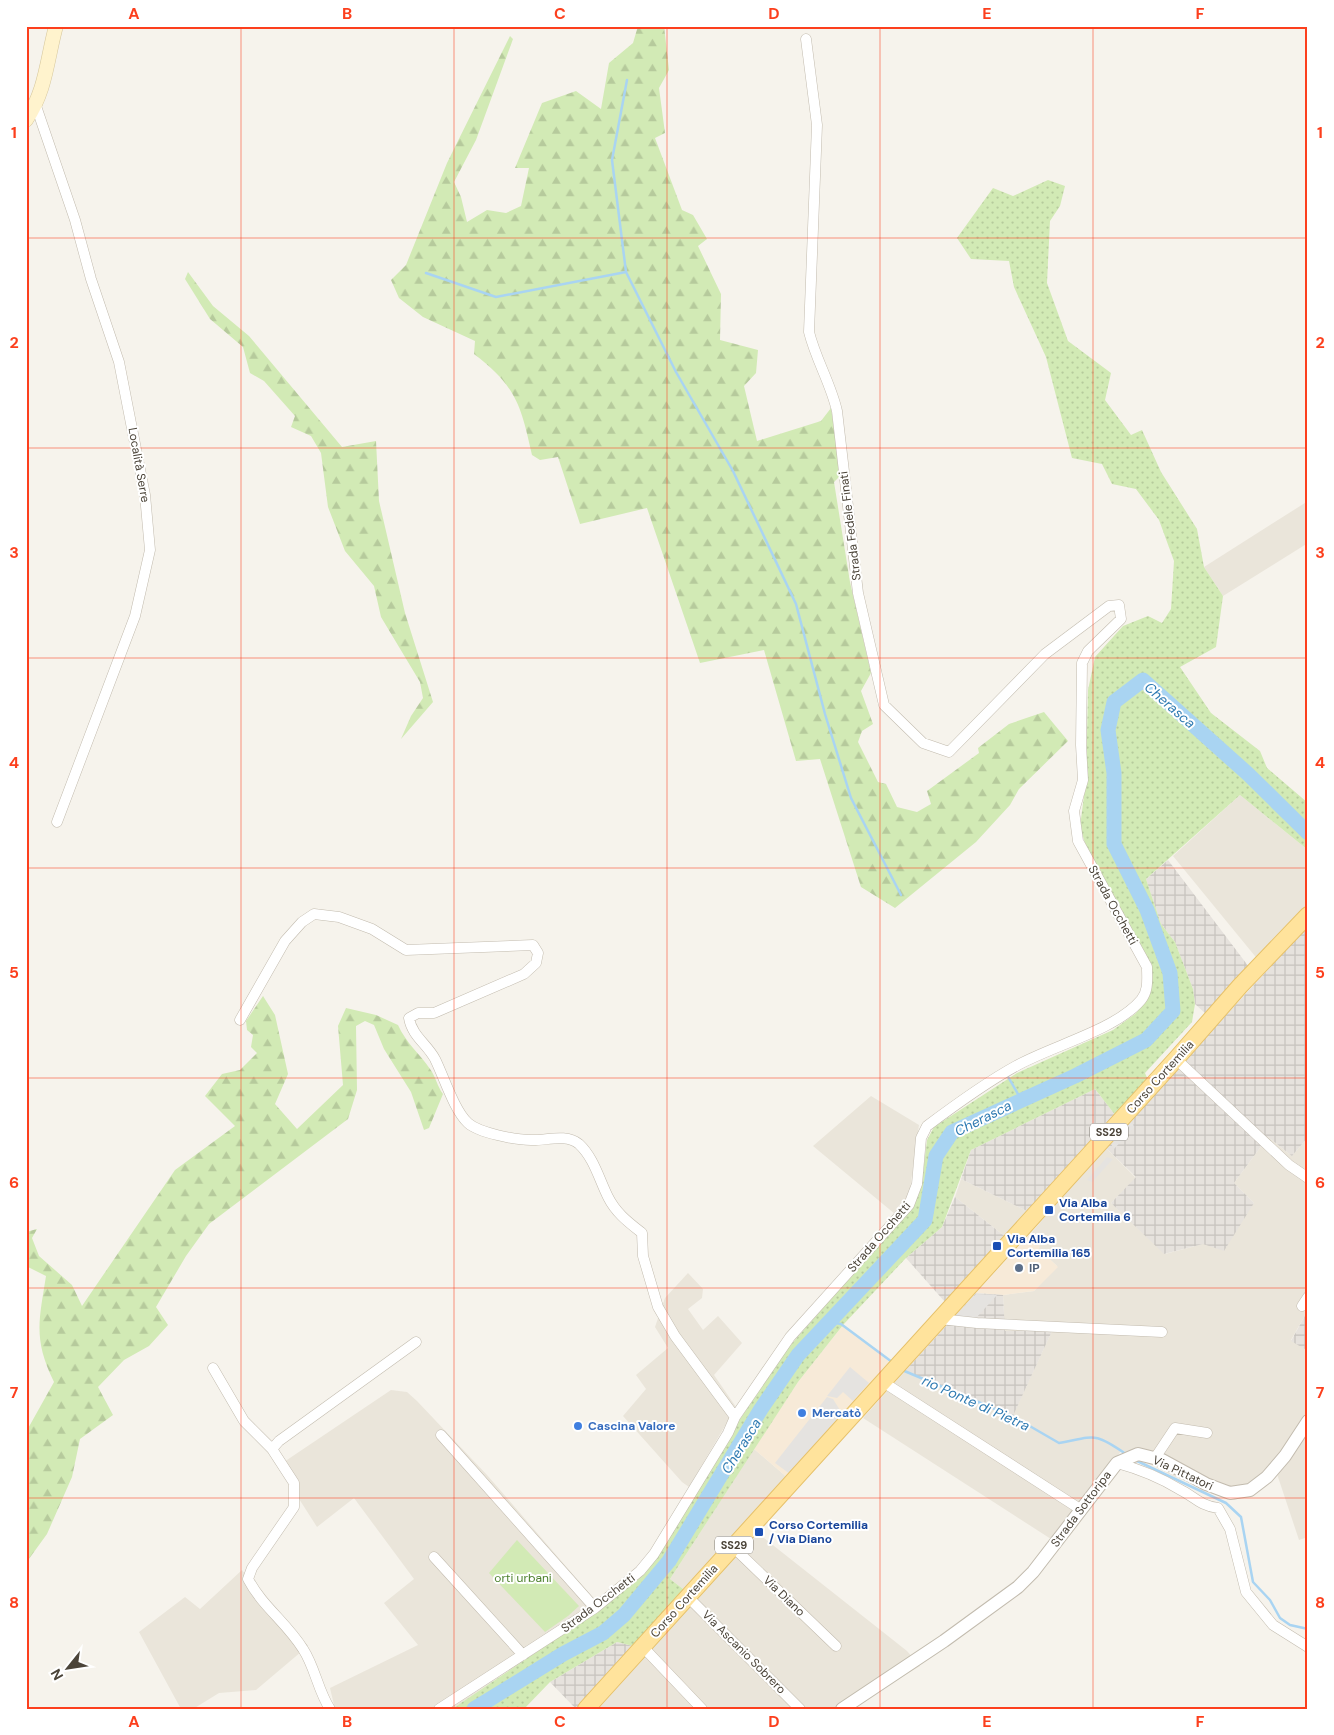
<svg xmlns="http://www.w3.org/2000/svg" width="1334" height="1735" font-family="'DM Sans',sans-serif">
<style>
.residential{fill:#eae5da}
.commercial{fill:#f7ead8}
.industrial{fill:url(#industrial-grid)}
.grass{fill:url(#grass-dots)}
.forest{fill:url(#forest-firs)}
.garden{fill:#d2eab5}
.parking{fill:#e5e3e0}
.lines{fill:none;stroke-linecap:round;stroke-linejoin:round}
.stream{stroke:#a9d4f2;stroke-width:2.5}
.river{stroke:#a9d4f2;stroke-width:15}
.minor-casing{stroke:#c2bbae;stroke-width:11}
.tertiary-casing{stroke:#c2bbae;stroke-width:14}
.secondary-casing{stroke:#d6c79b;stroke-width:15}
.primary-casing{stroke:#e6c16a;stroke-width:18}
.minor{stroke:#fff;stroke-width:10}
.tertiary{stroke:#fff;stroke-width:12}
.secondary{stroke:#fff3cd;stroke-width:14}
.primary{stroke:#ffe39c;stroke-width:16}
.grid{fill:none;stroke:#fc3f1d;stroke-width:1;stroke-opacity:0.55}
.transit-dot{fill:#1a4fb4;stroke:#fff;stroke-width:2}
.service-dot{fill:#5c6f8a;stroke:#fff;stroke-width:2}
.shop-dot{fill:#3f7fe0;stroke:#fff;stroke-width:2}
.labels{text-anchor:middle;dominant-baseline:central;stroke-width:4;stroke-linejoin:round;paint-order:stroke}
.shield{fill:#fff;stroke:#817c74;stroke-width:1}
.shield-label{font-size:11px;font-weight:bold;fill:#4b4439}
.street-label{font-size:12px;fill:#4b4439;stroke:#fff}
.transit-label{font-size:12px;font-weight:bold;fill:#164399;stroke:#fff;text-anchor:start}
.service-label{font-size:12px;font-weight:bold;fill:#4e5e75;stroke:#fff;text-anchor:start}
.shop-label{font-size:12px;font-weight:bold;fill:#366cbe;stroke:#fff;text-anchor:start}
.park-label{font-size:12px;fill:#4a7f2a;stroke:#fff}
.water-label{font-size:14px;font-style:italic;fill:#2e7ab2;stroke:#fff}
.neatline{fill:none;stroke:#fc3f1d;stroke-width:2}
.grid-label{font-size:16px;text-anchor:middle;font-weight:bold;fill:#fc3f1d}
</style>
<defs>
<pattern id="industrial-grid" width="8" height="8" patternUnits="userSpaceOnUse" patternTransform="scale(1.25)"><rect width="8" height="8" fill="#e6e2dd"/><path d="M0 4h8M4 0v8" fill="none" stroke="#c7c3be"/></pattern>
<pattern id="grass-dots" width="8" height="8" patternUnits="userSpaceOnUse" patternTransform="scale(1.25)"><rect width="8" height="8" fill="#d2eab5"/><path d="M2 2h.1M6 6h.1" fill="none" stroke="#b6ca9c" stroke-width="1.8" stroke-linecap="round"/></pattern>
<pattern id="forest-firs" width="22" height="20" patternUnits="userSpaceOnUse" patternTransform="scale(1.25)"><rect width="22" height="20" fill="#d2eab5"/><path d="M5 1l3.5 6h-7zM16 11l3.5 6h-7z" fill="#b6ca9c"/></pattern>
</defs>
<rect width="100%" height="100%" fill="#f6f3ec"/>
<path class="residential" d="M1308,501V543L1223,596L1204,567Z
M1240,795L1308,850V905L1259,961L1173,856Z
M871,1096L919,1125L909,1196L895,1214L813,1146Z
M1268,1137L1292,1156L1308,1137V1310L1291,1340L1308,1351V1537L1299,1540L1277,1474L1245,1497L1234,1500L1175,1477L1122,1450L1051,1539L863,1418L905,1371L1012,1417L1052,1331H1005L1003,1295L1034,1291L1057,1266L1039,1249L1040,1240L1032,1232L1105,1147L1136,1178L1111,1203L1165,1254L1203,1244L1254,1203L1234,1183Z
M961,1179L1029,1212L1007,1238L955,1197Z
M688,1273L703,1289L702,1298L688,1309L703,1330L718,1316L742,1343L714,1375L736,1407L689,1487L682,1482L623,1416L646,1389L636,1375L668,1348L655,1327L665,1298Z
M391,1390L407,1392L417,1401L487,1475L602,1608L452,1709H335L330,1688L418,1645L384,1603L414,1579L354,1498L317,1527L278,1466Z
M754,1449L789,1479L746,1524L907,1651L920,1666L849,1709H581L687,1592L670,1579Z
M242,1570L254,1587L308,1646L256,1690L219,1693L193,1709H181L139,1632L185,1597L200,1609Z"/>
<path class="commercial" d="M1032,1232L1040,1240L1039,1249L1058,1267L1034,1291L1003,1295L976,1293Z
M843,1325L892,1364L789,1479L754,1449L798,1382Z"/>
<path class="industrial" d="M1168,860L1249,967L1207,1015L1195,1004L1193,989L1175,942L1161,924L1146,879Z
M1308,926V1137L1292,1156L1268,1137L1234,1183L1254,1203L1224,1251L1203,1244L1164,1254L1111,1203L1136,1177L1105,1147Z
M1095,1089L1116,1116L1029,1212L961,1179L971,1150Z
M955,1197L1007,1238L945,1302L906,1258L942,1227Z
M976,1293L1003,1295L1005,1331H1052L1012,1418L905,1371Z
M1308,1310V1351L1291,1341Z
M617,1642L637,1647L581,1709H576L550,1682Z"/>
<path class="grass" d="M1048,180L1065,186L1060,206L1050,221L1047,283L1068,341L1111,373L1105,400L1131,435L1142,430L1161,472L1197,529L1204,567L1223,596L1216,647L1180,667L1211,713L1260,751L1267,768L1308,803V850L1240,795L1146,879L1161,924L1175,942L1193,989L1195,1004L1192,1022L1145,1073L1148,1080L1116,1116L1095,1089L971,1150L942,1227L906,1258L843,1325L798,1382L670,1579L687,1592L637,1647L617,1642L550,1682L524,1709H452L602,1608L654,1561L732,1435L736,1425L789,1347L911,1207L922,1181L927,1140L934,1127L1017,1073L1113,1030L1135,1014L1148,999L1152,984L1085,843L1080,827L1086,780L1088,690L1095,657L1123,626L1148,616L1162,623L1171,609L1174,561L1159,520L1136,489L1112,484L1102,464L1072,458L1046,357L1014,287L1009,261L971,259L957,238L993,188L1013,196Z"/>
<path class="forest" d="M638,26H664L669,70L659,88L665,133L655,138L682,210L693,215L707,239L698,246L721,294L720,340L758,350L756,373L744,386L757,441L821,421L831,408L841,475L834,482L850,582L871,673L861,691L873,724L862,731L858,742L878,782L886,784L897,807L917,812L931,804L927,791L979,753L978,748L1009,724L1044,712L1068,741L1019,789L1010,805L976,842L895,908L861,887L820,759L796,761L764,650L700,663L647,508L580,524L558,457L540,460L532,455C521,405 516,386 474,354L475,341L423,317L399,298L391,280L406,265L447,163L510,36L513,39L476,140L454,182L461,197L467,222L487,210L506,213L521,206L529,168H515L542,103L576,91L601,109L609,63L633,43Z
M188,272L213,306L249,336L342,447L376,441L379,501L405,613L433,702L401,739L411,716L423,698L420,682L381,617L374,586L345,551L328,507L321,453L311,436L291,427L295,416L264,381L250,373L243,347L210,319L185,279Z
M263,996L275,1015L288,1074L275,1104L297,1129L343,1085L338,1026L346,1008L376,1015L398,1025C406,1043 420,1054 430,1069C436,1077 437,1086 443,1094L429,1128L424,1130L411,1092L384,1049L374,1025L365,1021L356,1026L357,1090L348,1119L209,1224L186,1256L156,1307L168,1325L149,1346L124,1360L98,1387L113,1415L80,1439L72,1477L47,1534L26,1563V1432L54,1382C33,1339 39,1321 46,1276L26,1266V1232L37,1229L32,1238L39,1256L72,1285L82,1306L175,1170L235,1126L205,1096L222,1074L240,1070L257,1053L251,1047L253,1035L247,1030L246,1021Z"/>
<path class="garden" d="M517,1540L579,1606L568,1616L545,1632L489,1573Z"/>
<path class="parking" d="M1132,1121L1134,1127L1114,1149L1111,1144Z
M1107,1157L1113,1159L1092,1182L1087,1180Z
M976,1294L997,1295L976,1318L955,1316Z
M850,1367L869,1383L853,1401L843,1392L837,1398L827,1396Z
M827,1397L833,1399L843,1415L790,1474L775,1463Z"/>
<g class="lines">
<path class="stream" d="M627,80L612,160L626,272L676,372L733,471L796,604L825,714L851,798L901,895
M426,273L496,297L626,272
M1007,1075L1022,1101
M830,1322L841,1324L892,1362
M902,1370L1014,1417L1059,1443C1096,1436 1094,1432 1126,1454
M1135,1460L1226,1503L1241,1517L1253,1582L1270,1600L1280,1618L1290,1625L1308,1629"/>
<path class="river" d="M474,1709L563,1654L603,1633L624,1615L669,1561L761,1409L798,1355L925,1220L936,1156L952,1132L1075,1076L1146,1040L1173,1011L1170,973L1147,910L1114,844V773L1108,730L1114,702L1143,680L1248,774L1308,833"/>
<defs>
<path id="minor" d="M36,106L75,220L91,279L119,362L145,495L150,550L135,616L57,822
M240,1020L285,941L302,922L314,914L339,917L372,929L406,950L533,945L538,953L536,963L524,974L434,1013H418L409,1018C412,1036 427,1044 435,1059C444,1077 454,1110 468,1123C479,1133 516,1140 531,1140C545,1141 566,1133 579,1144C594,1158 599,1179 608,1197C616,1213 628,1222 642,1233L643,1256L658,1307L675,1336L735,1417
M1176,1059L1289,1165L1308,1178
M1302,1306L1308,1297
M940,1319L977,1323L1162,1332
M213,1368L244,1421L272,1449L294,1483V1507L252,1568L248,1579C262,1606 287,1623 303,1649C315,1667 318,1691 330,1709
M883,1382L1080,1509
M441,1435L595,1608
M272,1449L279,1441L416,1342
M1155,1458L1175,1428L1207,1433
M1117,1463C1139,1469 1159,1477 1179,1489C1195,1497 1199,1505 1218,1508L1230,1529L1246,1592L1273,1625L1308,1647
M732,1546L836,1646
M434,1557L523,1655
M688,1597L800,1709
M643,1647L702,1709
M439,1709L595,1608L640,1571L654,1554L728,1433L735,1417L790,1337L909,1205L917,1184L921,1138L927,1126C955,1105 985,1083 1016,1066C1051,1046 1116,1030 1141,1000C1149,990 1147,979 1147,967L1078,841L1074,811L1083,780L1081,745L1082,663L1088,651L1121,619L1119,605L1109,606L1045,654L949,752L923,743L884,705L858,593L837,411C831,384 816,360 809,332L817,125L806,39"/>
<path id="tertiary" d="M842,1709L944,1641L1018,1587L1033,1572L1117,1463L1138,1454L1162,1460L1206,1484L1230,1493L1250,1490L1267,1477L1285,1456L1308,1421"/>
<path id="secondary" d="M26,120C46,91 47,59 56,26"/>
<path id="primary" d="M586,1709L1176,1059L1240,986L1308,915"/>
</defs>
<use href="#minor" class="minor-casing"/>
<use href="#tertiary" class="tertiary-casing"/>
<use href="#secondary" class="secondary-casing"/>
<use href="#primary" class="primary-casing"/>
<use href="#minor" class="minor"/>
<use href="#tertiary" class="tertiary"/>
<use href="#secondary" class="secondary"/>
<use href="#primary" class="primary"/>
</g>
<path class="grid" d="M241,26V1709M454,26V1709M667,26V1709M880,26V1709M1093,26V1709M26,238H1308M26,448H1308M26,658H1308M26,868H1308M26,1078H1308M26,1288H1308M26,1498H1308"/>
<g class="transit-dot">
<rect x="1044" y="1205" width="10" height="10" rx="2.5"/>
<rect x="992" y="1241" width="10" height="10" rx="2.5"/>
<rect x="754" y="1527" width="10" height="10" rx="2.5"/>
</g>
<circle class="service-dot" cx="1019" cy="1268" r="5"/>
<g class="shop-dot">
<circle cx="802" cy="1413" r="5"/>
<circle cx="578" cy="1426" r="5"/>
</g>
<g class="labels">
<g class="shield">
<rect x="1090" y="1123.5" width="38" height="17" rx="4"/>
<rect x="715" y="1536.5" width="38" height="17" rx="4"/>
</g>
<g class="shield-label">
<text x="1109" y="1132">SS29</text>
<text x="734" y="1545">SS29</text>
</g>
<g class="street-label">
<text transform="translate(139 465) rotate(80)">Località Serre</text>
<text transform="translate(850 526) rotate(-97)">Strada Fedele Finati</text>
<text transform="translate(1113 905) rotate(61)">Strada Occhetti</text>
<text transform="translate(1160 1077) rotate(-48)">Corso Cortemilia</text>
<text transform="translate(879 1237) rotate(-49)">Strada Occhetti</text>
<text transform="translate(1183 1473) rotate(25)">Via Pittatori</text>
<text transform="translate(1081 1509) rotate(-53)">Strada Sottoripa</text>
<text transform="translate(784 1596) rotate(44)">Via Diano</text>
<text transform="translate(684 1601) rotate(-48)">Corso Cortemilia</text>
<text transform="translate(598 1603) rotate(-37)">Strada Occhetti</text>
<text transform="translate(744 1652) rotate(45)">Via Ascanio Sobrero</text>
</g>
<g class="transit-label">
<text x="1059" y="1203">Via Alba<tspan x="1059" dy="14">Cortemilia 6</tspan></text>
<text x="1007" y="1239">Via Alba<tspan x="1007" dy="14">Cortemilia 165</tspan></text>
<text x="769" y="1525">Corso Cortemilia<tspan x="769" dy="14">/ Via Diano</tspan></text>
</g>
<g class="service-label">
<text x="1029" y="1268">IP</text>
</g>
<g class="shop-label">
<text x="812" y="1413">Mercatò</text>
<text x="588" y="1426">Cascina Valore</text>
</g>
<g class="park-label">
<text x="523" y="1578">orti urbani</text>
</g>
<g class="water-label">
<text transform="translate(1170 705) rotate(41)">Cherasca</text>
<text transform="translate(983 1118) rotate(-27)">Cherasca</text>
<text transform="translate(976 1403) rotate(24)">rio Ponte di Pietra</text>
<text transform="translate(741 1446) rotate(-58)">Cherasca</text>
</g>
</g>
<rect width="1334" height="1735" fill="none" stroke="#ffffff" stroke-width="55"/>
<g transform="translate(68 1668) rotate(240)" stroke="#ffffff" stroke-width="4" paint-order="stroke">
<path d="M0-4L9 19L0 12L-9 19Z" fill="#4b4439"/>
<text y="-8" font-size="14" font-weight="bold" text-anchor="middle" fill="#4b4439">N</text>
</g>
<rect x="28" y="28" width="1278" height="1680" class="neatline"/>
<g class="grid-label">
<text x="134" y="19">A</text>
<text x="347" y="19">B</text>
<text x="560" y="19">C</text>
<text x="774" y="19">D</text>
<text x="987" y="19">E</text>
<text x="1200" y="19">F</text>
<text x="14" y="138">1</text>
<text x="1320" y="138">1</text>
<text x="14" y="348">2</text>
<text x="1320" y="348">2</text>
<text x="14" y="558">3</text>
<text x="1320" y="558">3</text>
<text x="14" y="768">4</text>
<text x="1320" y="768">4</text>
<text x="14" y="978">5</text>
<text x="1320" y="978">5</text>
<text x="14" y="1188">6</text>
<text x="1320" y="1188">6</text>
<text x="14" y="1398">7</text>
<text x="1320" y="1398">7</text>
<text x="14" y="1608">8</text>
<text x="1320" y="1608">8</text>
<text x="134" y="1727">A</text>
<text x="347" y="1727">B</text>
<text x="560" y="1727">C</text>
<text x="774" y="1727">D</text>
<text x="987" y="1727">E</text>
<text x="1200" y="1727">F</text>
</g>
</svg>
